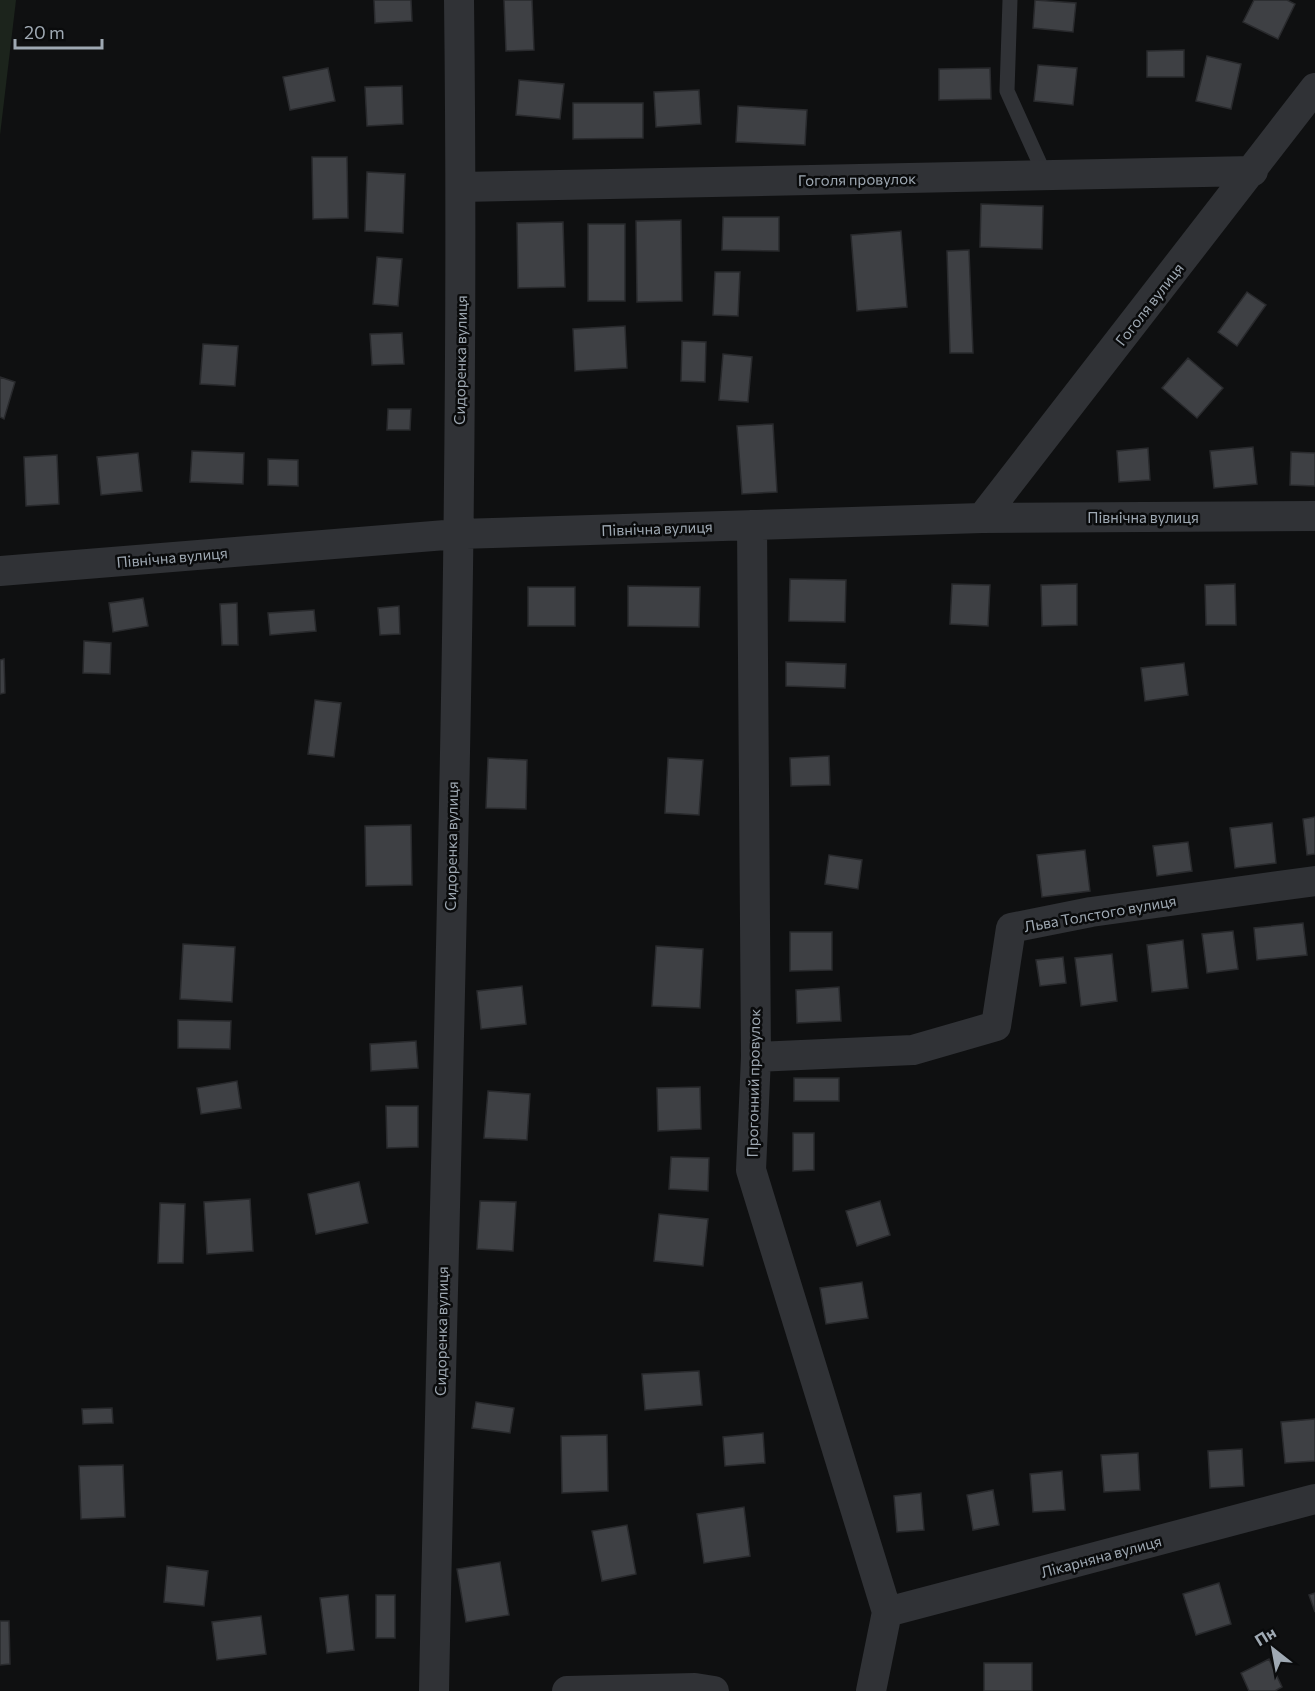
<svg xmlns="http://www.w3.org/2000/svg" width="1315" height="1691" font-family="Commissioner,sans-serif">
<style>
.green{fill:#1c241c}
.building{fill:#3e4044;stroke:#292a2d;stroke-width:1.5}
.lines{fill:none;stroke-linecap:round;stroke-linejoin:round}
.lane{stroke:#303236;stroke-width:15}
.street{stroke:#303236;stroke-width:30}
.labels{text-anchor:middle;dominant-baseline:central;stroke-width:5;stroke-linejoin:round;paint-order:stroke}
.street-label{font-size:15px;fill:#9fa9b3;stroke:#0a0b0c}
</style>
<rect width="100%" height="100%" fill="#0f1011"/>
<path class="green" d="M0,0H16L0,135Z"/>
<path class="building" d="M374,0H411L412,21L375,23Z
M504,0H532L534,50L506,51Z
M1035,0L1076,3L1073,32L1033,28Z
M1254,0H1287L1295,4L1278,39L1243,22Z
M1184,50V77H1147V51Z
M1207,56L1241,64L1231,109L1196,101Z
M1038,65L1077,68L1073,105L1034,101Z
M328,68L335,101L290,110L283,77Z
M990,68L991,99L939,100V69Z
M519,80L564,84L560,119L516,115Z
M402,86L403,124L367,126L365,87Z
M699,90L701,124L656,127L654,92Z
M573,103H643V138L573,139Z
M738,106L807,110L805,145L736,142Z
M312,157H347L348,218L313,219Z
M367,172L405,174L403,233L365,231Z
M981,204L1043,206L1042,249L980,247Z
M723,217H779V251L722,250Z
M681,220L682,301L637,302L636,221Z
M563,222L565,287L518,288L517,223Z
M588,224H625V301H588Z
M901,231L907,307L857,311L851,235Z
M969,250L973,353H950L947,251Z
M377,257L402,259L398,306L373,304Z
M715,272H740L738,316L713,315Z
M1247,292L1266,305L1237,346L1218,332Z
M625,326L627,368L575,371L573,329Z
M402,333L404,364L372,365L370,334Z
M682,341L706,342L705,382L681,381Z
M203,344L238,346L235,386L200,384Z
M723,354L752,357L748,402L719,400Z
M1188,358L1223,388L1197,418L1162,388Z
M0,377L15,382L4,419L0,417Z
M388,409H411L410,430H387Z
M773,424L777,492L742,494L737,426Z
M1253,447L1257,484L1214,488L1210,451Z
M1148,448L1150,480L1119,482L1117,451Z
M192,451L244,453L243,484L190,482Z
M1291,452L1315,453V486L1290,485Z
M138,453L142,491L101,495L97,457Z
M57,455L59,504L26,506L24,457Z
M268,459L298,460V486L268,485Z
M790,579L846,580L845,622L789,621Z
M952,584L990,585L988,626L950,624Z
M1077,584V625L1042,626L1041,585Z
M1235,584L1236,625H1206L1205,585Z
M628,586L700,587L699,627L628,626Z
M528,587H575V626H528Z
M143,598L148,626L113,632L109,603Z
M237,603L238,645H222L220,604Z
M399,606L400,634L380,635L378,608Z
M314,610L316,631L270,635L268,613Z
M84,641L111,643L110,674L83,673Z
M4,659L5,693L0,694V660Z
M786,662L846,664L845,688L786,686Z
M1184,663L1188,695L1145,701L1141,668Z
M315,700L341,703L334,757L308,754Z
M829,756L830,785L791,786L790,758Z
M488,758L527,760L526,809L486,808Z
M668,758L703,760L699,815L665,813Z
M1315,817V854L1307,855L1303,819Z
M1272,823L1276,863L1235,868L1230,828Z
M411,825L412,885L366,886L365,826Z
M1188,842L1192,871L1157,876L1153,846Z
M1085,850L1090,891L1042,897L1037,855Z
M829,855L862,860L858,889L825,884Z
M1303,923L1307,955L1257,960L1254,928Z
M1233,931L1238,969L1207,973L1202,934Z
M790,932H832V970L790,971Z
M1183,940L1188,988L1152,992L1147,945Z
M183,944L235,947L232,1002L180,999Z
M656,946L703,949L700,1008L652,1006Z
M1112,954L1117,1001L1081,1006L1075,958Z
M1063,957L1066,983L1040,986L1036,960Z
M522,986L526,1024L481,1029L477,991Z
M839,987L841,1021L797,1023L796,990Z
M178,1020L231,1021L230,1049L178,1048Z
M416,1041L418,1068L371,1071L370,1044Z
M794,1078H839V1101H794Z
M237,1081L241,1108L201,1114L197,1088Z
M700,1087L701,1129L658,1131L657,1088Z
M488,1091L530,1094L527,1140L484,1138Z
M386,1106H418V1147L387,1148Z
M793,1133H814V1170L793,1171Z
M671,1157L709,1158L708,1191L669,1189Z
M359,1182L368,1223L316,1234L308,1194Z
M250,1199L253,1251L207,1254L204,1202Z
M480,1201L516,1202L513,1251L477,1249Z
M880,1201L890,1235L857,1246L846,1211Z
M160,1203L185,1204L183,1263H158Z
M659,1214L708,1219L703,1266L654,1261Z
M862,1282L868,1318L826,1324L820,1288Z
M699,1371L702,1405L645,1410L642,1374Z
M476,1402L514,1408L510,1433L472,1428Z
M112,1408L113,1423L83,1424L82,1409Z
M1315,1419V1461L1285,1463L1281,1422Z
M763,1433L765,1463L725,1466L723,1437Z
M607,1435L608,1491L562,1493L561,1436Z
M1242,1449L1244,1486L1210,1488L1208,1451Z
M1138,1453L1140,1490L1104,1492L1101,1455Z
M123,1465L125,1517L81,1519L79,1466Z
M1062,1471L1065,1510L1033,1512L1030,1474Z
M993,1490L999,1525L973,1530L967,1495Z
M921,1493L924,1530L897,1532L894,1496Z
M744,1507L750,1556L704,1563L697,1514Z
M627,1525L636,1574L602,1581L592,1531Z
M500,1562L509,1615L466,1622L457,1569Z
M167,1566L208,1571L204,1606L164,1602Z
M1219,1583L1231,1624L1196,1635L1183,1594Z
M1315,1593V1612L1309,1595Z
M348,1595L354,1650L327,1653L320,1598Z
M376,1595H395V1638H376Z
M261,1616L266,1654L217,1660L212,1622Z
M0,1621H9L10,1664L0,1665Z
M1269,1659L1282,1687L1275,1691H1249L1241,1673Z
M984,1663H1032V1691H984Z"/>
<g class="lines">
<path class="lane" d="M1010,0L1007,91L1045,175"/>
<path class="street" d="M461,187L1253,171
M982,518L1315,88
M752,525L756,1057L751,1170L887,1612L871,1691
M0,571L458,534L982,518L1315,516
M756,1057L913,1050L996,1026L1011,928L1091,912L1315,881
M887,1612L1315,1499
M434,1691C445,1128 466,564 459,0
M567,1691L695,1688L714,1691"/>
</g>
<g class="labels">
<g class="street-label">
<text transform="translate(857 179) rotate(-1)">Гоголя провулок</text>
<text transform="translate(1149 304) rotate(-52)">Гоголя вулиця</text>
<text transform="translate(460 360) rotate(-89)">Сидоренка вулиця</text>
<text x="1143" y="517">Північна вулиця</text>
<text transform="translate(657 528) rotate(-2)">Північна вулиця</text>
<text transform="translate(172 557) rotate(-5)">Північна вулиця</text>
<text transform="translate(451 846) rotate(-89)">Сидоренка вулиця</text>
<text transform="translate(1100 913) rotate(-10)">Льва Толстого вулиця</text>
<text transform="translate(753 1083) rotate(-89)">Прогонний провулок</text>
<text transform="translate(441 1331) rotate(-89)">Сидоренка вулиця</text>
<text transform="translate(1101 1556) rotate(-15)">Лікарняна вулиця</text>
</g>
</g>
<g transform="translate(1273 1649) rotate(329)" stroke="#0a0b0c" stroke-width="4.5" paint-order="stroke">
<path d="M0-4.5L10 22L0 15L-10 22Z" fill="#9fa9b3"/>
<text y="-9" font-size="16" font-weight="bold" text-anchor="middle" fill="#9fa9b3">Пн</text>
</g>
<path d="M15 39v9h87v-9" fill="none" stroke="#9fa9b3" stroke-width="3"/>
<text x="24" y="39" font-size="18" fill="#9fa9b3" stroke="#0a0b0c" stroke-width="4.5" paint-order="stroke">20 m</text>
</svg>
